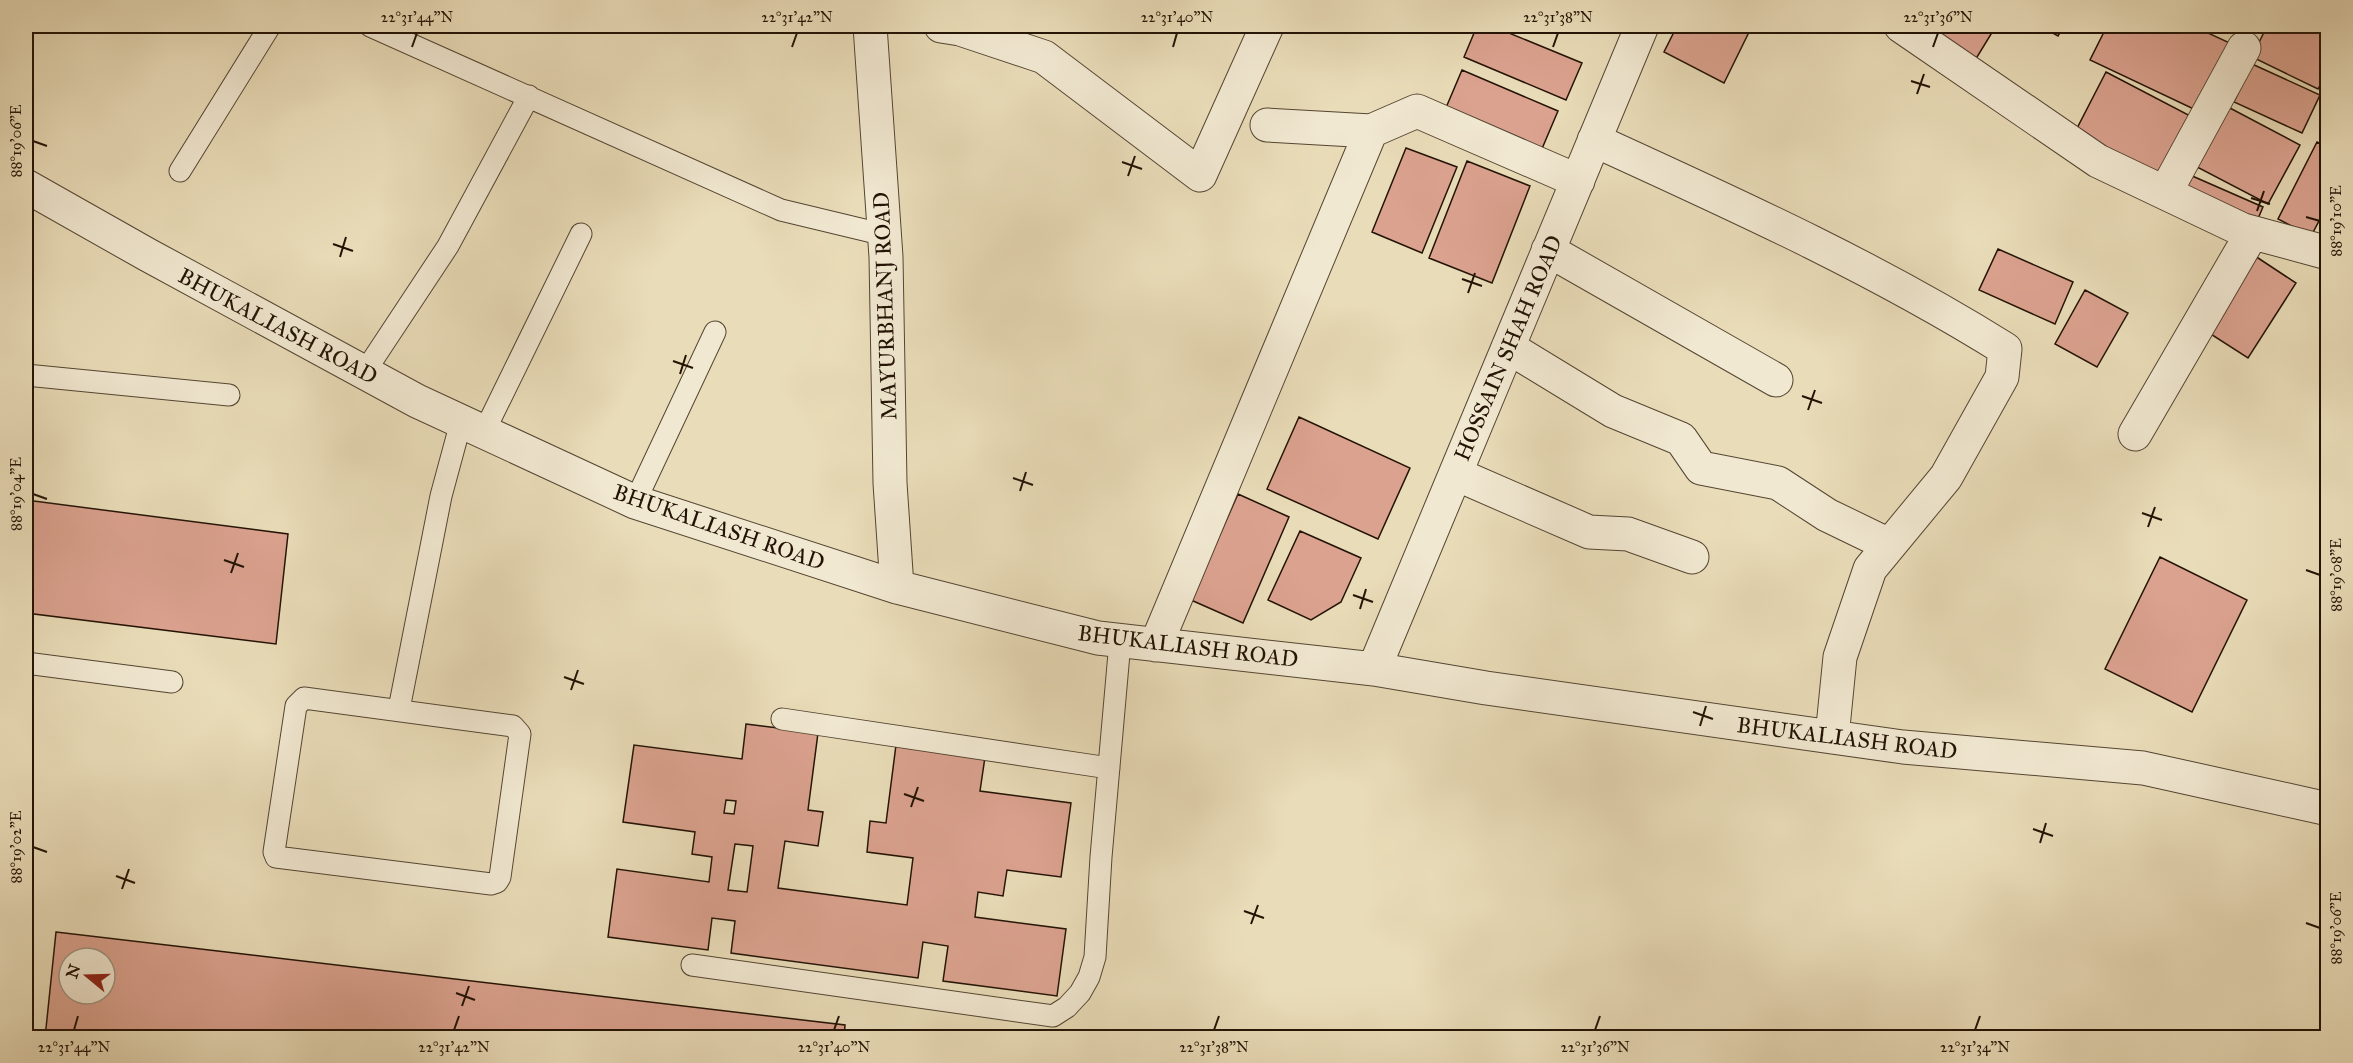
<svg xmlns="http://www.w3.org/2000/svg" width="2353" height="1063" font-family="'IM FELL Great Primer',serif">
<style>
.building{fill:#dba28f;stroke:#231305;stroke-width:1.5;fill-rule:evenodd}
.lines{fill:none;stroke-linecap:round;stroke-linejoin:round}
.lane-casing{stroke:#544532;stroke-width:23}
.street-casing{stroke:#544532;stroke-width:35}
.lane{stroke:#f1e8d1;stroke-width:21}
.street{stroke:#f1e8d1;stroke-width:33}
.ticks{fill:none;stroke:#231305;stroke-width:2}
.labels{text-anchor:middle;dominant-baseline:central;stroke-width:4.5;stroke-linejoin:round;paint-order:stroke}
.street-label{font-size:22px;fill:#231305;stroke:#f1e8d1}
.neatline{fill:none;stroke:#231305;stroke-width:2}
.ticks-label{font-size:15px;text-anchor:middle;fill:#231305}
</style>
<rect width="100%" height="100%" fill="#e9dcb8"/>
<filter id="stains"><feTurbulence type="fractalNoise" baseFrequency=".00333" numOctaves="4"/><feColorMatrix values="0 0 0 0 .2 0 0 0 0 .09 0 0 0 0 .02 0 0 0 .5 -.17"/></filter>
<radialGradient id="worn" r=".72"><stop offset=".6" stop-color="#630" stop-opacity="0"/><stop offset="1" stop-color="#630" stop-opacity=".3"/></radialGradient>
<path class="building" d="M1477,26H1492L1582,63L1566,100L1464,57Z
M1677,26H1752L1724,83L1664,52Z
M1913,26H1996L1974,62Z
M2040,26H2064L2058,36Z
M2107,26H2193L2232,44L2200,112L2090,60Z
M2267,26H2318L2328,30V70L2318,89L2252,57Z
M2252,64L2320,95L2302,133L2234,102Z
M1462,70L1558,111L1541,151L1445,110Z
M2106,72L2198,120L2163,186L2072,138Z
M2228,107L2300,145L2268,204L2197,167Z
M2317,142L2328,147V204L2311,236L2278,219Z
M1406,148L1457,167L1422,253L1372,232Z
M1467,161L1530,186L1492,283L1429,258Z
M2190,175L2263,207L2254,228L2181,195Z
M1998,249L2073,282L2055,324L1979,290Z
M2255,256L2296,283L2248,358L2206,331Z
M2085,290L2128,313L2097,367L2055,344Z
M1299,417L1410,468L1378,539L1267,489Z
M1238,494L1289,517L1243,623L1191,600Z
M26,500L288,534L276,644L26,613Z
M1300,531L1361,558L1341,602L1311,620L1268,600Z
M2160,557L2247,600L2192,712L2105,669Z
M746,724L818,733L808,810L823,812L818,846L785,841L778,888L907,905L913,858L867,852L870,821L886,823L896,745L985,757L980,791L1071,803L1061,877L1007,870L1003,896L978,892L975,917L1066,929L1057,996L943,981L948,946L923,942L918,978L731,953L735,921L712,918L708,950L608,937L617,869L709,882L712,857L692,854L695,832L623,822L634,745L742,759ZM726,800L736,801L734,814L724,813ZM735,844L753,846L747,892L728,890Z
M56,932L845,1025L844,1038H45ZM69,958H105V994H69Z"/>
<g class="lines">
<defs>
<path id="lane" d="M370,26L781,210L885,235
M180,171L270,26
M364,373L448,246L529,96
M26,375L229,395
M484,432L581,234
M635,502L715,332
M26,663L172,682
M304,698L513,726L520,734L500,877L497,882L491,884L276,857L274,852L296,706Z
M399,709L441,496L461,422
M782,719L1109,768
M692,965L1053,1016L1067,1007L1080,993L1089,977L1095,957L1101,857L1120,642"/>
<path id="street" d="M870,26L886,257L890,483L897,587
M941,26L960,29L1044,57L1200,175L1267,26
M1901,26L2098,161L2243,230L2328,253
M1267,125L1371,131
M1594,140C1734,204 1874,267 2005,349L2002,377L1946,477L1870,569L1840,657L1832,737
M26,186L148,255L417,401L635,502L897,587L1098,638L1374,669L1486,688L1903,747L2143,768L2328,809
M2165,193L2244,48
M1548,250L1776,380
M1508,347L1613,411L1681,439L1701,468L1778,483L1827,515L1889,545
M2135,434L2252,233
M1456,474L1589,532L1628,534L1692,557
M1156,645L1371,131L1417,111L1578,181
M1374,669L1642,26"/>
</defs>
<use href="#lane" class="lane-casing"/>
<use href="#street" class="street-casing"/>
<use href="#lane" class="lane"/>
<use href="#street" class="street"/>
</g>
<path class="ticks" d="M412,47L417,33M792,47L797,33M1173,47L1177,33M1553,47L1558,33M1933,47L1938,33M1911,81L1930,87M1917,94L1924,74M33,141L47,146M1122,162L1142,169M1128,176L1135,156M2251,198L2270,204M2257,211L2264,191M2306,217L2320,221M333,244L353,251M340,257L346,237M1462,279L1482,286M1468,293L1475,273M673,361L693,368M680,374L686,355M1802,396L1822,403M1808,410L1815,390M1013,478L1033,485M1020,491L1026,472M33,494L47,499M2142,513L2162,520M2148,527L2155,507M224,560L244,567M2306,570L2320,575M231,573L238,553M1353,595L1373,602M1360,609L1366,589M564,677L584,684M571,690L578,670M1693,712L1713,719M1700,726L1706,706M904,794L924,801M911,807L918,787M2033,829L2053,836M2040,843L2046,823M33,847L47,852M116,876L135,883M122,889L129,869M1244,911L1264,918M2306,923L2320,928M1251,924L1258,905M456,993L475,1000M462,1006L469,986M74,1030L78,1016M454,1030L459,1016M834,1030L839,1016M1214,1030L1219,1016M1595,1030L1600,1016M1975,1030L1980,1016"/>
<g class="labels">
<g class="street-label">
<text transform="translate(885 306) rotate(-92)">MAYURBHANJ ROAD</text>
<text transform="translate(278 326) rotate(28)">BHUKALIASH ROAD</text>
<text transform="translate(1508 348) rotate(-67)">HOSSAIN SHAH ROAD</text>
<text transform="translate(719 527) rotate(19)">BHUKALIASH ROAD</text>
<text transform="translate(1188 646) rotate(7)">BHUKALIASH ROAD</text>
<text transform="translate(1847 738) rotate(7)">BHUKALIASH ROAD</text>
</g>
</g>
<rect width="2353" height="1063" fill="none" stroke="#e9dcb8" stroke-width="66"/>
<g transform="translate(87 976) rotate(289)"><circle r="28" fill="#f1e8d1" stroke="#9f937f" stroke-width="1.5"/>
<path d="M0-4.5L10 22L0 15L-10 22Z" fill="#8f2418"/>
<text y="-9" font-size="16" font-weight="bold" text-anchor="middle" fill="#231305">N</text>
</g>
<rect x="33" y="33" width="2287" height="997" class="neatline"/>
<g class="ticks-label">
<text x="417" y="22">22°31'44"N</text>
<text x="797" y="22">22°31'42"N</text>
<text x="1177" y="22">22°31'40"N</text>
<text x="1558" y="22">22°31'38"N</text>
<text x="1938" y="22">22°31'36"N</text>
<text transform="translate(16 141) rotate(-90)" y="5">88°19'06"E</text>
<text transform="translate(2336 221) rotate(-90)" y="5">88°19'10"E</text>
<text transform="translate(16 494) rotate(-90)" y="5">88°19'04"E</text>
<text transform="translate(2336 575) rotate(-90)" y="5">88°19'08"E</text>
<text transform="translate(16 847) rotate(-90)" y="5">88°19'02"E</text>
<text transform="translate(2336 928) rotate(-90)" y="5">88°19'06"E</text>
<text x="74" y="1052">22°31'44"N</text>
<text x="454" y="1052">22°31'42"N</text>
<text x="834" y="1052">22°31'40"N</text>
<text x="1214" y="1052">22°31'38"N</text>
<text x="1595" y="1052">22°31'36"N</text>
<text x="1975" y="1052">22°31'34"N</text>
</g>
<rect width="100%" height="100%" filter="url(#stains)"/>
<rect width="100%" height="100%" fill="url(#worn)"/>
</svg>
